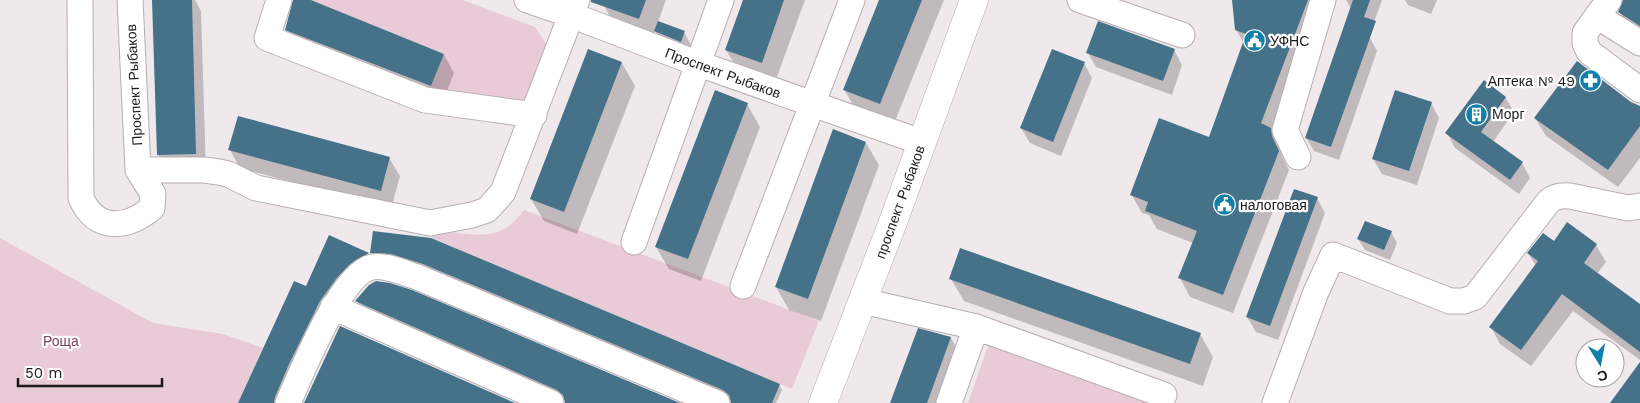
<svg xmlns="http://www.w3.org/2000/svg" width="1640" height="403" font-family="'Work Sans',sans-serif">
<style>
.green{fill:#e9cad7}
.shadow{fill:#0003}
.building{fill:#457288}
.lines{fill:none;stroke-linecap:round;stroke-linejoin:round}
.minor-casing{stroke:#b6aeb1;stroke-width:27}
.major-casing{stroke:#b6aeb1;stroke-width:29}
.minor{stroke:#fff;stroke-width:25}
.major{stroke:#fff;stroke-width:28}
.labels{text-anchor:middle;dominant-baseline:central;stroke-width:4.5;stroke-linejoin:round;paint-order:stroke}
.poi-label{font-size:14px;fill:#1c191a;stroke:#fff;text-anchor:start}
.street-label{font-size:14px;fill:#1c191a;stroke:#fff}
.park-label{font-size:14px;fill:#7d415f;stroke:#fff}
</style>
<rect width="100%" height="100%" fill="#f0e9ec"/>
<path class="green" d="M311,0H463L535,27L545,42V50L525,101L516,102L430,89L444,54Z
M524,210L819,321L792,389L431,238L435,233L439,231C474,234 501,244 524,210Z
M0,238L153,323L223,334L263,348L238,403H0Z
M990,340L1154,403H968Z"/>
<path class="shadow" d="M153,0H195L201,11L206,172L169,173L158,155Z
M294,0H308L444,55L454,73L442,104L297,48L286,29Z
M606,0H666L658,22L684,32L692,47L689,56L664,46L655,31L652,41L617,29L604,6Z
M744,0H805L774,85L739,72L726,50Z
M880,0H944L893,126L857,112L844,89Z
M1234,0H1325L1274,134L1281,147L1282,156L1289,170L1233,313L1190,297L1180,278L1193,243L1157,229L1149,215L1142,213L1131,194L1210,138L1244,43L1236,30Z
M1346,0H1382L1369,36L1377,51L1339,160L1314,151L1306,138L1351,9Z
M1405,0H1437L1431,14L1408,5Z
M1624,0H1640V37L1630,30L1619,12Z
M1174,50L1182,65L1172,95L1096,67L1088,53Z
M589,51L622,63L635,86L577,234L544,221L531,199Z
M1084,63L1092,78L1061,156L1030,143L1021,128Z
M1505,97L1514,112L1493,142L1522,163L1530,178L1519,194L1455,148L1447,133Z
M1431,103L1439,118L1417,185L1382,174L1373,159Z
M1631,103L1640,108V158L1618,187L1546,136L1535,118Z
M747,104L760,127L701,281L669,269L656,247Z
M866,143L879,165L821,321L789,310L776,287Z
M230,150L389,158L400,176L391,209L240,168Z
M1317,198L1325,213L1278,340L1256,332L1247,317Z
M1568,224L1596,245L1606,262L1597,274L1640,306V360L1573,311L1531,366L1500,344L1491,327L1536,266L1528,253L1554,242Z
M374,232L779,385L782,390L776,403H732L731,398L727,395L426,269L374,258L371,253Z
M1391,232L1397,243L1390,260L1365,250L1358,239Z
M330,237L368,254L370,259L277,403H240L307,288Z
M951,279L1200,334L1213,357L1203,386L964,301Z
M357,301L677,403H566L565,398L561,395L360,306Z
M944,336L951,338L961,356L944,403H891Z"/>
<path class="building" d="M152,0H192L196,154L157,155Z
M293,0H311L444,54L431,86L285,30Z
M591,0H646L639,19L591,2Z
M743,0H784L762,63L725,50Z
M879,0H922L880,104L843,90Z
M1232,0H1308L1261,123L1271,128L1272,136L1279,151L1223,295L1178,278L1197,231L1145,211L1148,202L1130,195L1159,118L1209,137L1246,34L1235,30Z
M1353,0H1370L1364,17L1376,21L1331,147L1305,138Z
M1623,0H1640V26L1618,12Z
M658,21L685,31L681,42L654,31Z
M1098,21L1175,49L1163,81L1086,53Z
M588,49L622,62L564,212L530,199Z
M1052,49L1085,62L1053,142L1020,128Z
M1577,61L1631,102L1640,106V126L1608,170L1534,118Z
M1484,80L1506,97L1481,132L1523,162L1510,180L1445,133Z
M715,90L748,103L688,259L655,247Z
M1395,90L1432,102L1409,171L1372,159Z
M238,116L390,157L381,191L228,150Z
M833,129L866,142L808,299L775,287Z
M1294,189L1318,197L1270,326L1246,317Z
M1365,221L1392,231L1384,250L1357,239Z
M1567,222L1597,244L1584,263L1640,304V352L1562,294L1521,350L1489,327L1538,261L1527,253L1543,233L1554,241Z
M373,231L431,238L780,384L772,403H731L729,395L723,390L423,264L391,254L370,253Z
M329,235L369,253L350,264L336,279L320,301L289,364L275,397L274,403H238L294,281L306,286Z
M960,248L1201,333L1190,364L949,279Z
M376,281L390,283L412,290L680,403H565L563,395L557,390L355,301L369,285Z
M340,326L515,403H304Z
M918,328L951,337L927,403H890Z
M1640,362V403H1610Z"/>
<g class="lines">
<defs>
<path id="minor" d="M80,0L81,198C96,232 127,229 152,208L153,194L138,170L130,0
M279,0L267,38L425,100L534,115
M527,0L571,15L699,64L921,142
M1080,0L1182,35
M1609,0L1585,33V43L1589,52L1640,90
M1597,16L1640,43
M1298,157L1285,130L1323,0
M138,170H204L219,172L228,174L256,188L430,223L472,215L487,210L503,192L577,0
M634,242L721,0
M743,286L852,0
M863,301L976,327L949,403
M333,307L551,403
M976,327L1164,395
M288,403C301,374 341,273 372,267C385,264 404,273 417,277L717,403
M1275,403L1316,292L1333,255L1450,301H1464L1475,297L1549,201C1555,196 1562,195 1570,196L1628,208L1640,206"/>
<path id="major" d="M823,403L893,222L974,0"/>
</defs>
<use href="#minor" class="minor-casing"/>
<use href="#major" class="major-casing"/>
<use href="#minor" class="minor"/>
<use href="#major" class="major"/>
</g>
<defs>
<symbol id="civic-disc" viewBox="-11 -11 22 22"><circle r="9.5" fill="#1080a8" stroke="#fff"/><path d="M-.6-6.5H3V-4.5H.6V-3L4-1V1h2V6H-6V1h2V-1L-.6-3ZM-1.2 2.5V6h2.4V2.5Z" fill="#fff"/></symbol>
<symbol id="pharmacy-disc" viewBox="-11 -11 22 22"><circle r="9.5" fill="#1080a8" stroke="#fff"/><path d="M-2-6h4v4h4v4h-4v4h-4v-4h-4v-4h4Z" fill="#fff"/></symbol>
<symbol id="building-disc" viewBox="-11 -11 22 22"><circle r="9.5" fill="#1080a8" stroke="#fff"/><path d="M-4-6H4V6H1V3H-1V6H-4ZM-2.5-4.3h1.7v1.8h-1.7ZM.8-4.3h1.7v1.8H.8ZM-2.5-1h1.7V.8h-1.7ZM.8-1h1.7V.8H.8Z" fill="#fff"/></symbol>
</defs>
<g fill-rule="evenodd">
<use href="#civic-disc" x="1242" y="28" width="25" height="25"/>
<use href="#pharmacy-disc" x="1578" y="68" width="25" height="25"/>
<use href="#building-disc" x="1464" y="102" width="25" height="25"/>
<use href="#civic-disc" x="1212" y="192" width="25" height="25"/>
</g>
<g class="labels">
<g class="poi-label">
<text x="1270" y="41">УФНС</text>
<text x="1575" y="81" text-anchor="end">Аптека № 49</text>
<text x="1492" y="114">Морг</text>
<text x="1240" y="205">налоговая</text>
</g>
<g class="street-label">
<text transform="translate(723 73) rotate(20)">Проспект Рыбаков</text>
<text transform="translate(134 85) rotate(-93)">Проспект Рыбаков</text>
<text transform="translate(900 202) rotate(-70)">проспект Рыбаков</text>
</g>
<g class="park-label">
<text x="61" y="341">Роща</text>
</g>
</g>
<g transform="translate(1600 363) rotate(169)"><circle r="24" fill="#ffffff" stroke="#a4a3a3"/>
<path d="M0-4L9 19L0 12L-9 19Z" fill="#1080a8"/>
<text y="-8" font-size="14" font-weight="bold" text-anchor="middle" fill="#1c191a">С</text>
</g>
<path d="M18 378v8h144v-8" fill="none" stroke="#1c191a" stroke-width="2.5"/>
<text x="25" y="378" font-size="15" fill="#1c191a" stroke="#ffffff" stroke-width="4" paint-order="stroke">50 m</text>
</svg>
